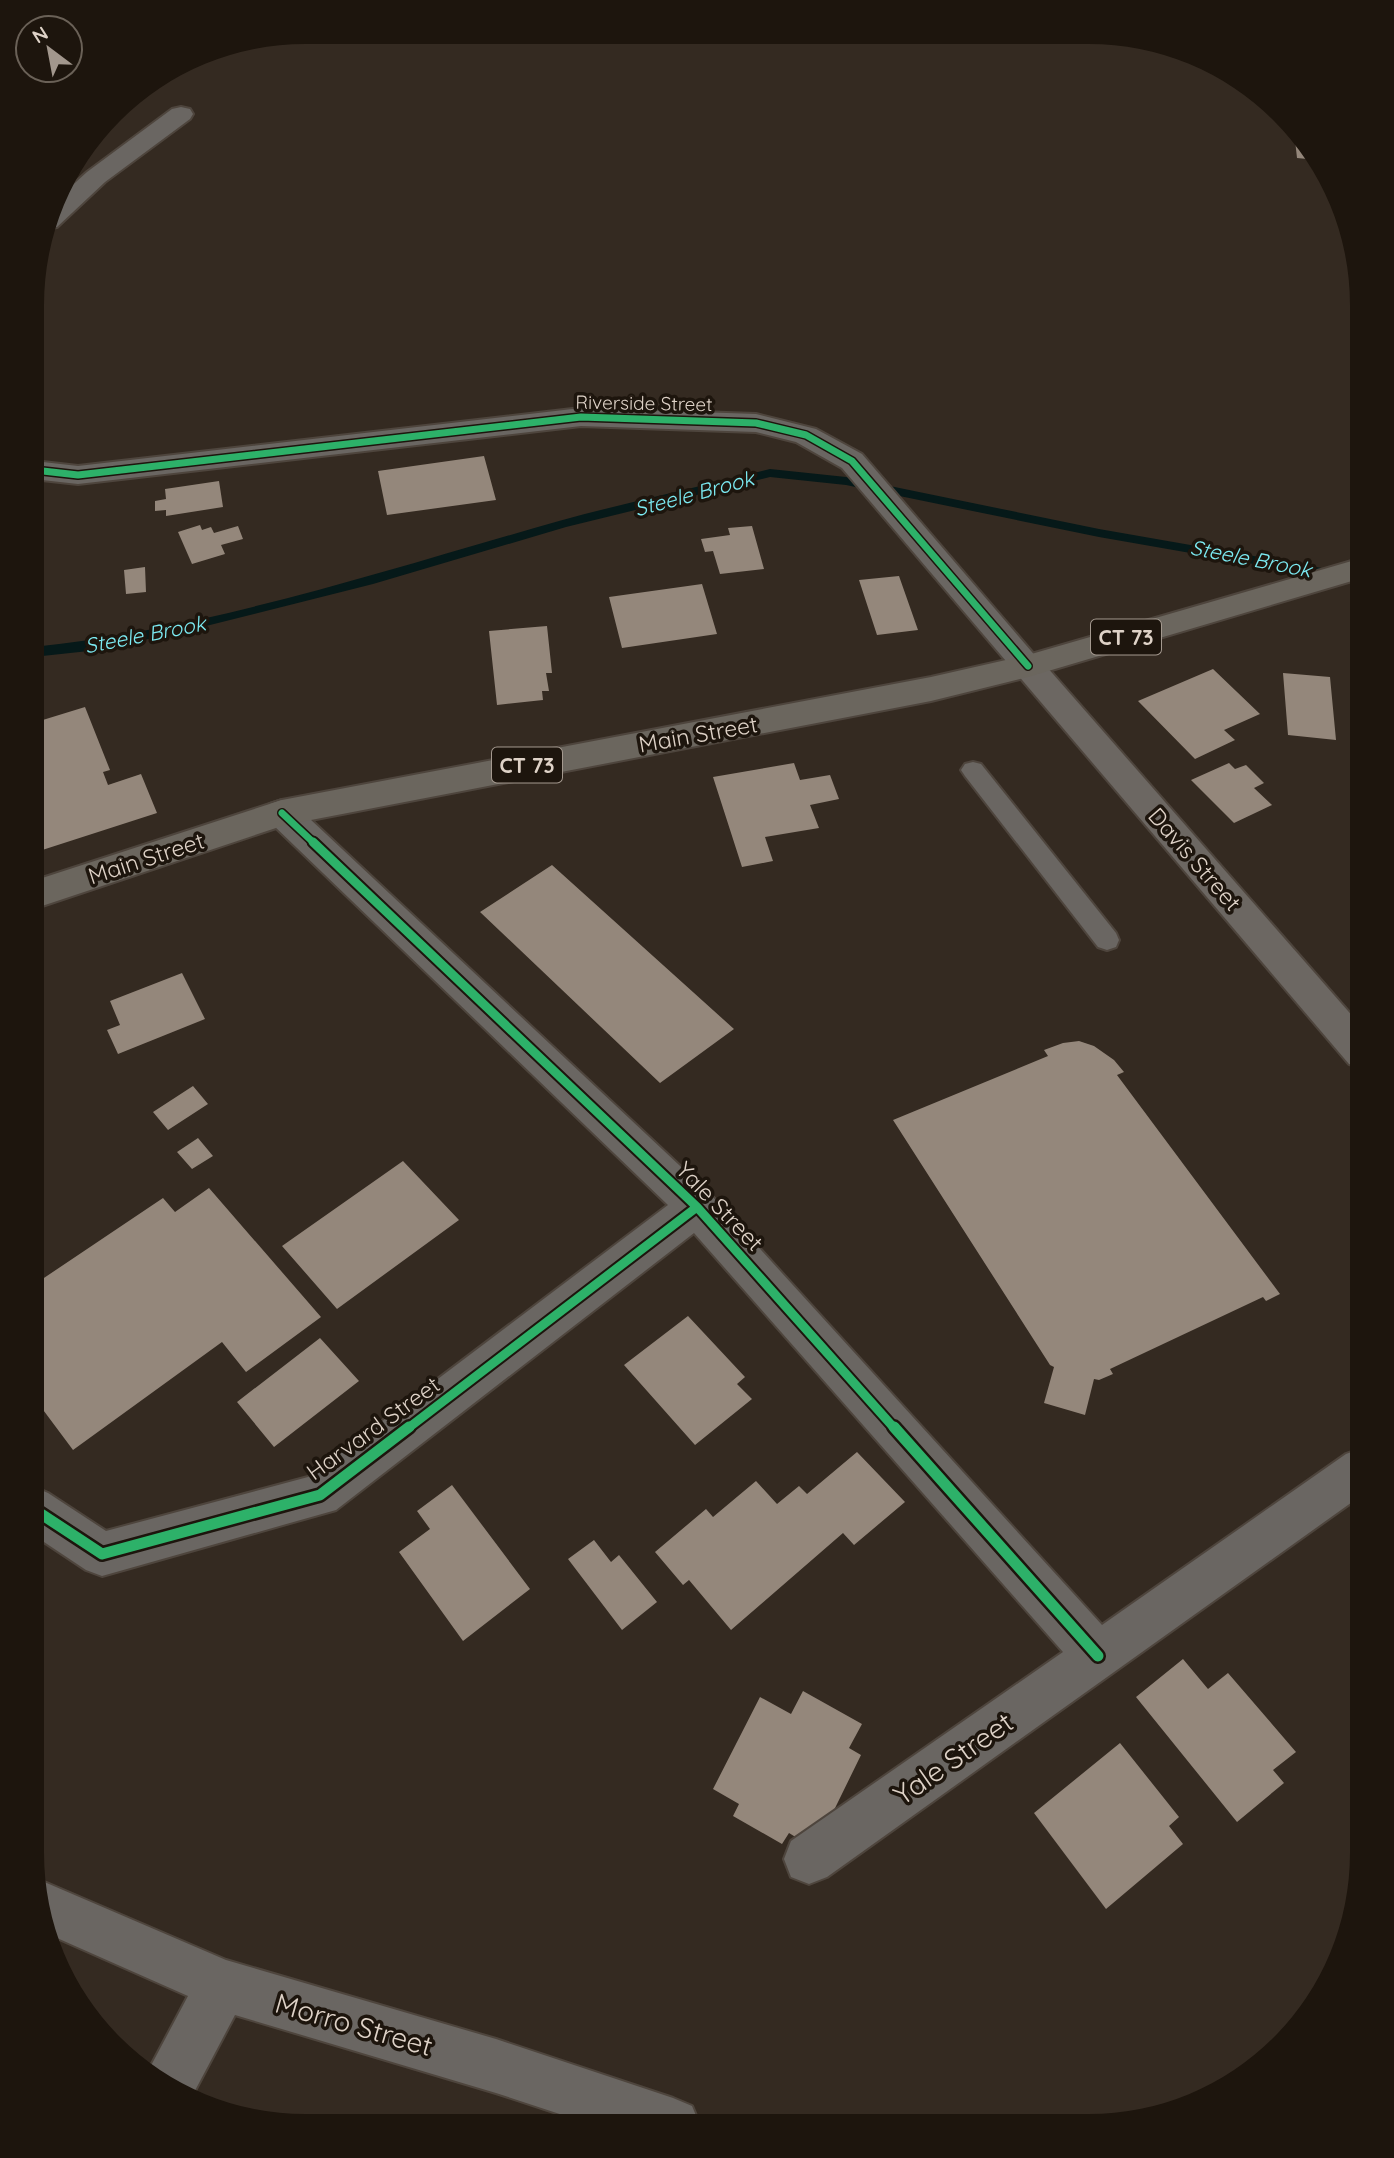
<svg xmlns="http://www.w3.org/2000/svg" width="1394" height="2158" font-family="Quicksand,sans-serif">
<style>
.lines{fill:none;stroke-linecap:round;stroke-linejoin:round}
.stream{fill:#061919;fill-rule:evenodd}
.building{fill:#94877b}
.lane-casing{stroke:#4e453d;stroke-width:4}
.street-casing{stroke:#4e453d;stroke-width:4}
.secondary-casing{stroke:#4e453d;stroke-width:4}
.primary-casing{stroke:#4e453d;stroke-width:4}
.lane{fill:#6a6662;fill-rule:evenodd}
.street{fill:#6a6662;fill-rule:evenodd}
.secondary{fill:#6c6762;fill-rule:evenodd}
.primary{fill:#6b665e;fill-rule:evenodd}
.cycleway-far2-casing{stroke:#1d150d;stroke-width:10}
.cycleway-far1-casing{stroke:#1d150d;stroke-width:13}
.cycleway-casing{stroke:#1d150d;stroke-width:16}
.cycleway-far2{stroke:#2db169;stroke-width:7}
.cycleway-far1{stroke:#2db169;stroke-width:9}
.cycleway{stroke:#2db169;stroke-width:11}
.labels{text-anchor:middle;dominant-baseline:central;stroke-width:7;stroke-linejoin:round;paint-order:stroke}
.far-street-label{font-size:19px;fill:#ded2c7;stroke:#1d150d}
.far-water-label{font-size:21px;font-style:italic;fill:#7cebf3;stroke:#1d150d}
.shield{fill:#1d150d;stroke:#a4998f;stroke-width:2}
.shield-label{font-size:21px;font-weight:bold;fill:#ded2c7}
.street-label{font-size:23px;fill:#ded2c7;stroke:#1d150d}
.near-street-label{font-size:28px;fill:#ded2c7;stroke:#1d150d}
</style>
<rect width="100%" height="100%" fill="#342a21"/>
<g class="lines">
<path class="stream" d="M770,469L846,477L1099,529L1362,575V583L1099,537L846,485L770,477L566,527L373,584L194,629L98,650L33,657V647C213,628 386,570 559,521C628,502 700,487 770,469Z"/>
</g>
<path class="building" d="M1295,140L1307,141L1318,160L1297,158Z
M484,456L496,500L387,515L378,471Z
M219,481L223,507L166,516V510L155,511V501L166,499L165,489Z
M200,525L202,530L211,527L214,533L238,526L243,539L221,545L225,554L192,564L178,532Z
M752,526L764,569L720,574L713,551L705,552L701,539L730,535L728,528Z
M145,567L146,592L126,594L124,570Z
M899,576L918,630L877,635L859,580Z
M702,584L717,634L622,648L609,597Z
M547,626L552,673H546L549,691H542L543,700L497,705L489,631Z
M1213,669L1260,714L1224,730L1235,740L1195,759L1138,701Z
M1283,673L1330,677L1336,740L1288,735Z
M85,707L110,770L103,772L108,785L141,774L157,813L33,853L37,846L33,836V723Z
M794,763L800,780L830,775L839,799L810,805L819,828L765,837L773,861L742,867L713,777Z
M1229,763L1235,769L1246,765L1264,783L1254,788L1272,805L1234,823L1191,780Z
M552,865L734,1029L660,1083L480,912Z
M182,973L205,1019L118,1054L107,1030L120,1025L110,1001Z
M1079,1041L1094,1046L1114,1060L1124,1072L1117,1075L1280,1294L1266,1301L1263,1297L1110,1369L1113,1374L1099,1380L1094,1379L1085,1415L1044,1403L1054,1367L1050,1365L893,1120L1048,1056L1044,1050L1063,1043Z
M193,1086L208,1104L168,1130L153,1112Z
M198,1138L213,1156L192,1169L177,1152Z
M403,1161L459,1220L337,1309L282,1246Z
M209,1188L321,1317L246,1372L222,1342L73,1450L32,1395V1286L163,1198L175,1212Z
M688,1316L745,1377L737,1384L752,1399L695,1445L624,1365Z
M320,1338L359,1381L274,1447L237,1402Z
M857,1452L905,1502L854,1545L843,1533L731,1630L689,1580L683,1585L655,1552L706,1509L713,1517L756,1481L777,1504L799,1486L807,1494Z
M452,1485L530,1589L463,1641L399,1552L430,1529L417,1511Z
M594,1540L611,1562L619,1555L657,1602L622,1630L568,1559Z
M1183,1659L1208,1689L1228,1673L1296,1752L1273,1770L1284,1783L1237,1822L1136,1697Z
M803,1691L862,1724L849,1748L861,1755L815,1849L789,1833L782,1844L733,1816L739,1804L713,1789L760,1697L791,1714Z
M1120,1743L1179,1817L1169,1826L1183,1844L1106,1909L1034,1813Z"/>
<g class="lines">
<defs>
<path id="lane" d="M973,762L981,764L1116,933L1119,940L1116,947L1107,950L1098,947L965,776L961,770L965,764Z"/>
<path id="street" d="M181,107L190,109L193,114L190,119L105,182L57,227L46,229L54,202L87,172L172,109Z
M581,408L756,414L816,429L862,454L1044,666L1039,674L1028,677L1017,674L842,468L796,442L756,432L581,426L78,484L33,479L34,461L78,466Z
M282,800L294,804L711,1195L1102,1625L1346,1454L1362,1448V1495L827,1877L809,1884L791,1877L784,1859L791,1841L1063,1652L694,1233L336,1510L102,1576L86,1570L32,1534V1486L48,1493L106,1531L308,1477L668,1205L270,822L265,813L270,804Z
M42,1881L226,1960L496,2039L673,2098L692,2106L700,2125H593L496,2093L235,2015L190,2100L146,2075L188,1996L48,1934L37,1883Z"/>
<path id="secondary" d="M1028,655L1039,658L1362,1027V1069L1349,1064L1017,674L1012,666L1017,658Z"/>
<path id="primary" d="M1362,558V578L1028,677L931,701L285,825L33,909V881L282,800L931,677L1028,655Z"/>
</defs>
<use href="#lane" class="lane-casing"/>
<use href="#street" class="street-casing"/>
<use href="#secondary" class="secondary-casing"/>
<use href="#primary" class="primary-casing"/>
<use href="#lane" class="lane"/>
<use href="#street" class="street"/>
<use href="#secondary" class="secondary"/>
<use href="#primary" class="primary"/>
<defs>
<path id="cycleway-far2" d="M34,470L78,475L581,417L756,423L806,435L852,461L1028,666
M282,813L315,844"/>
<path id="cycleway-far1" d="M313,842L697,1207L895,1429
M407,1429L697,1207"/>
<path id="cycleway" d="M894,1427L1098,1656
M32,1508L102,1554L320,1495L409,1427"/>
</defs>
<use href="#cycleway-far2" class="cycleway-far2-casing"/>
<use href="#cycleway-far1" class="cycleway-far1-casing"/>
<use href="#cycleway" class="cycleway-casing"/>
<use href="#cycleway-far2" class="cycleway-far2"/>
<use href="#cycleway-far1" class="cycleway-far1"/>
<use href="#cycleway" class="cycleway"/>
</g>
<g class="labels">
<g class="far-street-label">
<text transform="translate(644 403) rotate(1)">Riverside Street</text>
</g>
<g class="far-water-label">
<text transform="translate(694 493) rotate(-15)">Steele Brook</text>
<text transform="translate(1251 558) rotate(11)">Steele Brook</text>
<text transform="translate(145 634) rotate(-11)">Steele Brook</text>
</g>
<g class="shield">
<rect x="1091" y="619.5" width="70" height="35" rx="5"/>
<rect x="492" y="747.5" width="70" height="35" rx="5"/>
</g>
<g class="shield-label">
<text x="1126" y="637">CT 73</text>
<text x="527" y="765">CT 73</text>
</g>
<g class="street-label">
<text transform="translate(698 734) rotate(-10)">Main Street</text>
<text transform="translate(146 858) rotate(-18)">Main Street</text>
<text transform="translate(1195 859) rotate(49)">Davis Street</text>
<text transform="translate(720 1206) rotate(46)">Yale Street</text>
<text transform="translate(373 1428) rotate(-36)">Harvard Street</text>
</g>
<g class="near-street-label">
<text transform="translate(953 1758) rotate(-35)">Yale Street</text>
<text transform="translate(354 2024) rotate(16)">Morro Street</text>
</g>
</g>
<path d="M0 0H1394V2158H0ZM305 44H1089A261 261 0 0 1 1350 305V1853A261 261 0 0 1 1089 2114H305A261 261 0 0 1 44 1853V305A261 261 0 0 1 305 44Z" fill="#1d150d" fill-rule="evenodd"/>
<g transform="translate(49 49) rotate(328)"><circle r="33" fill="#1d150d" stroke="#6a6157" stroke-width="2"/>
<path d="M0-5L12 26L0 18L-12 26Z" fill="#a2978d"/>
<text y="-10" font-size="19" font-weight="bold" text-anchor="middle" fill="#ded2c7">N</text>
</g>
</svg>
